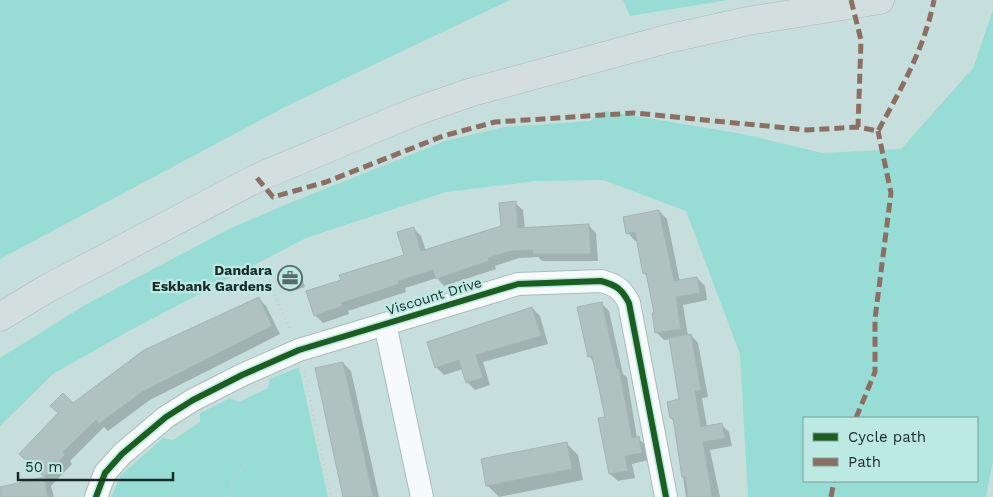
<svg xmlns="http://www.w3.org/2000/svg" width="993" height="497" font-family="'Work Sans',sans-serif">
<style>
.green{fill:#98ddd5;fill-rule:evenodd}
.shadow{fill:#0003}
.building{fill:#afc2c0;stroke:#a3b5b3}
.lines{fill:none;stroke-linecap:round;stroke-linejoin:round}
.minor-casing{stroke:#a9bcba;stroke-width:24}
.major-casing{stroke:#adbab8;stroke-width:29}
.path{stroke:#c7cfce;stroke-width:3;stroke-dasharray:1 4;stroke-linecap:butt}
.minor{stroke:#f7fafa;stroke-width:22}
.major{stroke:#d3dfde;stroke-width:28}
.quiet{stroke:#8d6e63;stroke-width:5;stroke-dasharray:10 5;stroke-linecap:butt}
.cycleway-casing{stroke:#bde9e3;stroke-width:9}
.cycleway{stroke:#1b5e20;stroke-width:6}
.labels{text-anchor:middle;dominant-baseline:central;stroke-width:4.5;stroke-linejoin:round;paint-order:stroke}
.poi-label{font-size:14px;font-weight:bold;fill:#1a2c2a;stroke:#bde9e3;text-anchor:end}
.street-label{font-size:14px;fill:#1a2c2a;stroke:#bde9e3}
</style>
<rect width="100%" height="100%" fill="#c7dfdc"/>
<path class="green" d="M0,0H510L287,106L0,259Z
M623,0H728L630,16Z
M993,10V460L986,497H748L740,354L686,211L603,180L536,181L446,192L306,238L127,332L53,374L0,426V358L85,305L229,229L287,204L445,141L504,127L590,121L605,111L743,134L822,153L901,149L973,68ZM804,418H977V481H804Z
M299,367L328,497H111L121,475L163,438L173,440L200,422V413L230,398L239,402L268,388L270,379Z"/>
<path class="shadow" d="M515,203L523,210L525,229L588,225L596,233L598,261H542L538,257L519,258L495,266L496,269L444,286L437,278L405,288L406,292L348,311L349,314L323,323L315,315L342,281L406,256L414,229L421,236L426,251L502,227Z
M659,211L667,219L680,282L697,278L705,286L707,300L683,305L688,336L691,335L698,343L708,397L702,398L707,427L721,424L729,432L732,446L710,450L720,497H686L675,422L671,418L680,400L671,339L664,340L656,332V314L648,278L644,273L638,240L635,241L628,233Z
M297,269L300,273L305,287L289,292L286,289Z
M258,298L266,306L280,334L150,400L108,431L104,427L70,461L72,464L51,486L54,497H14L11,486L46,478L21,454L73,405Z
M601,303L609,311L623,374L627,377L637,438L646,445L649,460L632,464L635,478L618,481L610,474L606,418L594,362L589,356Z
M532,308L540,316L548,344L483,362L490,385L475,390L467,382L463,369L444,375L436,367Z
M343,363L351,371L379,497H345Z
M567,444L578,455L583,480L499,497L487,485Z"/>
<path class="building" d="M516,201L518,228L589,224L591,254H533V250L511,251L488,258L489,261L436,279L433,270L398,281L399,284L341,303L342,306L314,316L306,291L341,280L339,275L404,255L397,232L414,227L421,251L501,226L499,203Z
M659,210L674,281L697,277L700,293L676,297L681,329L655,333L652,313H654L646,273L643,274L635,232L626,234L623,217Z
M297,267L302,284L285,289L280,273Z
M259,297L272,326L142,392L99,424L96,420L63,452L65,455L44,477L48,497H0V487L44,477L19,454L58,413L50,406L63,393L73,403L144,350Z
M602,302L617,369L619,368L632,438L639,436L642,453L625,456L628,471L609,474L598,418L605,417L592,356L588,357L577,307Z
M532,307L541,336L476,355L483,378L466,383L459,360L435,368L427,342Z
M691,334L701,390L695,391L701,427L722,423L725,438L703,442L712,497H688L685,477H682L673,418H670L667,402L679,399L669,338Z
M343,362L360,436L373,497H343L315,368Z
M567,442L572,469L486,486L481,459Z"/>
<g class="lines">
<defs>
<path id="minor" d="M385,324L422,497
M96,497L105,473L122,454L166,417L193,400L242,375L299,350L518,284L601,281C616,285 622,289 629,303L666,497"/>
<path id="major" d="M0,317L48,288L257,178L414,112L472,92L667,39L748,21L880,0"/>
</defs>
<use href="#minor" class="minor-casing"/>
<use href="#major" class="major-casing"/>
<path class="path" d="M265,272L291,332
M304,371L331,497
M227,497L234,479L247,463"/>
<use href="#minor" class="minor"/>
<use href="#major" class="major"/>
<path class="quiet" d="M851,0L861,40L858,127
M257,178L273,197L326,182L443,136L495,122L634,113L807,130L858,127L878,131C901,89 925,47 934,0
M856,418L875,372V319L891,193L878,131
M831,497L834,481"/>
<defs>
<path id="cycleway" d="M96,497L105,473L122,454L166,417L193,400L242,375L299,350L518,284L601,281C616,285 622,289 629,303L666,497"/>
</defs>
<use href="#cycleway" class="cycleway-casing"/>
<use href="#cycleway" class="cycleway"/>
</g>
<defs>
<symbol id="office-ring" viewBox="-11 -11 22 22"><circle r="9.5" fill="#bde9e3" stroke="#576b68" stroke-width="1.5"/><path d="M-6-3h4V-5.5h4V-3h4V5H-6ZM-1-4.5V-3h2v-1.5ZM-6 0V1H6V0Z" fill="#576b68"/></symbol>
</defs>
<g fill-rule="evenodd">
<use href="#office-ring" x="276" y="264" width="28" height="28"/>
</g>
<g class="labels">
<g class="poi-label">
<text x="272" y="270">Dandara<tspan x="272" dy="16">Eskbank Gardens</tspan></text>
</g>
<g class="street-label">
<text transform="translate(434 296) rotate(-17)">Viscount Drive</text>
</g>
</g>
<rect x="803" y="417" width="175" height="65" fill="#bde9e3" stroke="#7c9d99"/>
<rect x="813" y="433" width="25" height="8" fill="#1b5e20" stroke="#7c9d99"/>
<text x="848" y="442" font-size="15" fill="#1a2c2a">Cycle path</text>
<rect x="813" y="458" width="25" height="8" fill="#8d6e63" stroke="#7c9d99"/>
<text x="848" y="467" font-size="15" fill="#1a2c2a">Path</text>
<path d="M18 472v8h155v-8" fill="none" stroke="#1a2c2a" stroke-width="2.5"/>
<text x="25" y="472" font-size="15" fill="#1a2c2a" stroke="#bde9e3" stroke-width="4" paint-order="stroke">50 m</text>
</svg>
